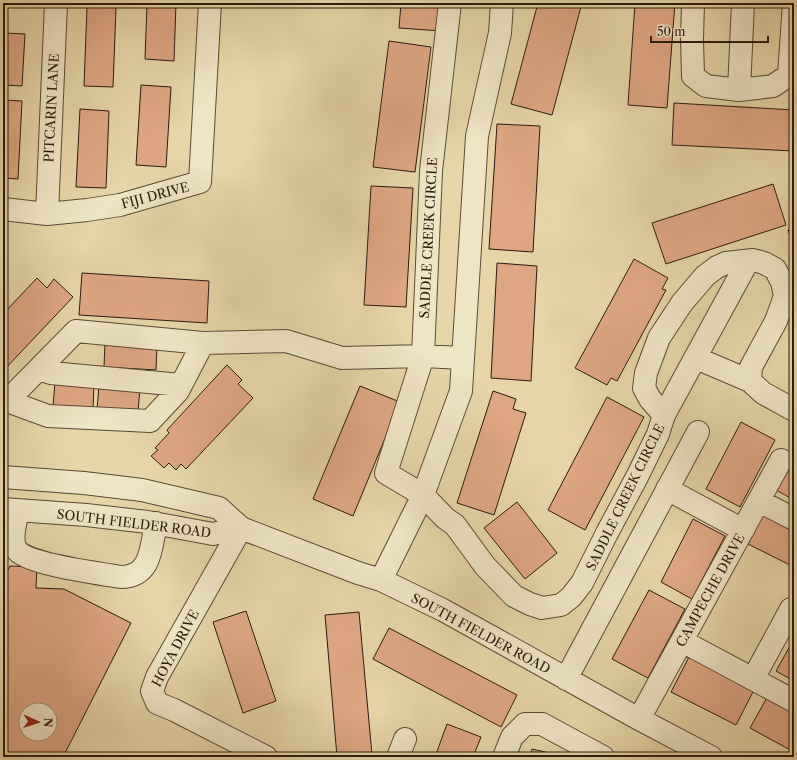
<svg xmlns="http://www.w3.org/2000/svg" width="797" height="760" font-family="'Libre Caslon Text',serif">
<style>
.building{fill:#dea683;stroke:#2a1b0f;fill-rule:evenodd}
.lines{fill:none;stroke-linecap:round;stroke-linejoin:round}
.minor-casing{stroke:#594a35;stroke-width:24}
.minor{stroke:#eee4c6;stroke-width:22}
.labels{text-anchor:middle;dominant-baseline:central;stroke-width:4;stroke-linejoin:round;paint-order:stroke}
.street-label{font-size:13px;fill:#2a1b0f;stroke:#eee4c6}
</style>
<rect width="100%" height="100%" fill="#e5d5a8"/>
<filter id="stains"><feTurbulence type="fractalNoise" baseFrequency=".005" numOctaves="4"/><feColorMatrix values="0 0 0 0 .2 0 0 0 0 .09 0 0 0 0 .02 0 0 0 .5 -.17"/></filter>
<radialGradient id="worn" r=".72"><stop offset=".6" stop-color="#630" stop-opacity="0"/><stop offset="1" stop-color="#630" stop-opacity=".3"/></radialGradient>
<path class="building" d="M147,3H176L174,61L145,59Z
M401,3H444L442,31L399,28Z
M538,3H582L552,115L511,104Z
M635,3H675L667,108L628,105Z
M87,7H116L113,87L84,86Z
M3,33L25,34L22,86L3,85Z
M389,41L431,47L415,172L373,167Z
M141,85L171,87L166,167L136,165Z
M3,100L22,101L18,179L3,178Z
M674,103L794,110V151L672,145Z
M80,109L109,111L106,188L76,187Z
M497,124L540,126L533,252L489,249Z
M773,184L786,225L666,264L652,223Z
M371,186L413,188L406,307L364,305Z
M794,228V249L788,230Z
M634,259L668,278L662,289L666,290L617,381L611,378L607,385L575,368Z
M497,263L537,266L531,381L491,378Z
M82,273L209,281L207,323L79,315Z
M37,278L47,288L54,279L73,297L3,371V314Z
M105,342L157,345L156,370L104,367Z
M227,365L242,380L238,384L253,398L186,469L181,464L176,470L169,463L164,468L151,456L158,450L155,448L169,433L167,430Z
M55,382L94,384L93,409L53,407Z
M99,385L140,387L138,412L97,410Z
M360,386L400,402L353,516L313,499Z
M493,391L516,399L513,409L526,413L494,515L457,503Z
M607,397L644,417L585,530L548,510Z
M741,422L775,440L740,507L706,489Z
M794,458V500L776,490Z
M517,502L557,553L525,579L484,528Z
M765,510L794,525V567L748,544Z
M693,519L725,536L692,599L661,582Z
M10,566L37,567L36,588L64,589L131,623L63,757H3V579ZM26,710H50V734H26Z
M649,590L685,609L648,678L612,659Z
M246,611L276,701L243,713L213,622Z
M359,612L372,755L337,757L325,615Z
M389,628L517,695L501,727L373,659Z
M794,639V681L776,671Z
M690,655L755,688L736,725L671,692Z
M769,694L794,708V752L750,728Z
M447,724L481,737L473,757H435Z
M532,749L567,757H530Z"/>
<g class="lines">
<defs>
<path id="minor" d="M450,3L431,171L423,356L386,473L423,495L445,518L455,525L485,566L514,596L530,604L542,608L561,605L571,597L582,583L607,533L637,477L658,434L664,415L650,399L644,388L646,373L659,338L682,303L705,276L717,267L726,263L753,260L764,263L775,269L782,282L785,296L776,321L751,367L750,381L763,393L794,410
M693,3L692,39L693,76L706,86L739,90L773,86L789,75L794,3
M739,90L743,3
M3,209L47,214L87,210L120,205L200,182L210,3
M47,214L56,3
M696,358L750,381
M39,369L51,373L181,385
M3,401H7L76,331L203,343L286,341L342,358L423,356L463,358
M7,401L48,416L150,421L178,391L203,343
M664,415L748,261
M3,477L84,483L142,490L219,508L241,528L358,573L381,580L443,610L639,719L711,757
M667,489L743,530
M759,501L794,519
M3,509L86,515L148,522L213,534L241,528
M18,510C16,521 10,539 16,549C25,564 102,574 121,577C152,577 151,546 156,523
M241,528L157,677L152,691L157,703L174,710L266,757
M381,580L423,495L461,391L477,136L500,33L502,3
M682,641L794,701
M566,679L698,432
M753,679L791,609L794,611
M639,719L781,460
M398,757L405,739
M504,757L512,737L525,724H542L603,757"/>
</defs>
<use href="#minor" class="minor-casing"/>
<use href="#minor" class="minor"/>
</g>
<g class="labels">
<g class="street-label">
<text transform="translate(51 108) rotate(-87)">PITCARIN LANE</text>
<text transform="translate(155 195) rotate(-15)">FIJI DRIVE</text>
<text transform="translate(428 238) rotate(-87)">SADDLE CREEK CIRCLE</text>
<text transform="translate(625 497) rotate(-64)">SADDLE CREEK CIRCLE</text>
<text transform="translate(134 523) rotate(7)">SOUTH FIELDER ROAD</text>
<text transform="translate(710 590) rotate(-61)">CAMPECHE DRIVE</text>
<text transform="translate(481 633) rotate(28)">SOUTH FIELDER ROAD</text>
<text transform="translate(175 648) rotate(-62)">HOYA DRIVE</text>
</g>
</g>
<rect width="797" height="760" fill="none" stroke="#e5d5a8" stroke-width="16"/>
<rect x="4" y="4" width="789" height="752" fill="none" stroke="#2a1b0f" stroke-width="2"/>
<rect x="8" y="8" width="781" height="744" fill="none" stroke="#2a1b0f"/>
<g transform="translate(38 722) rotate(93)"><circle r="19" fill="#eee4c6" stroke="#a0947d"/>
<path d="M0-3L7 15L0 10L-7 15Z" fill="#8f2418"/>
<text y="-6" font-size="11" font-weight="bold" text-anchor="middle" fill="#2a1b0f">N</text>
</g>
<path d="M651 36v6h117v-6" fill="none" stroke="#2a1b0f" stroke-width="2"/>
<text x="657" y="36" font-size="12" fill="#2a1b0f" stroke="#eee4c6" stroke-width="3" paint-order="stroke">50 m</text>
<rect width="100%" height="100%" filter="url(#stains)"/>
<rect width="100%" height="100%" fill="url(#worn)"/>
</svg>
